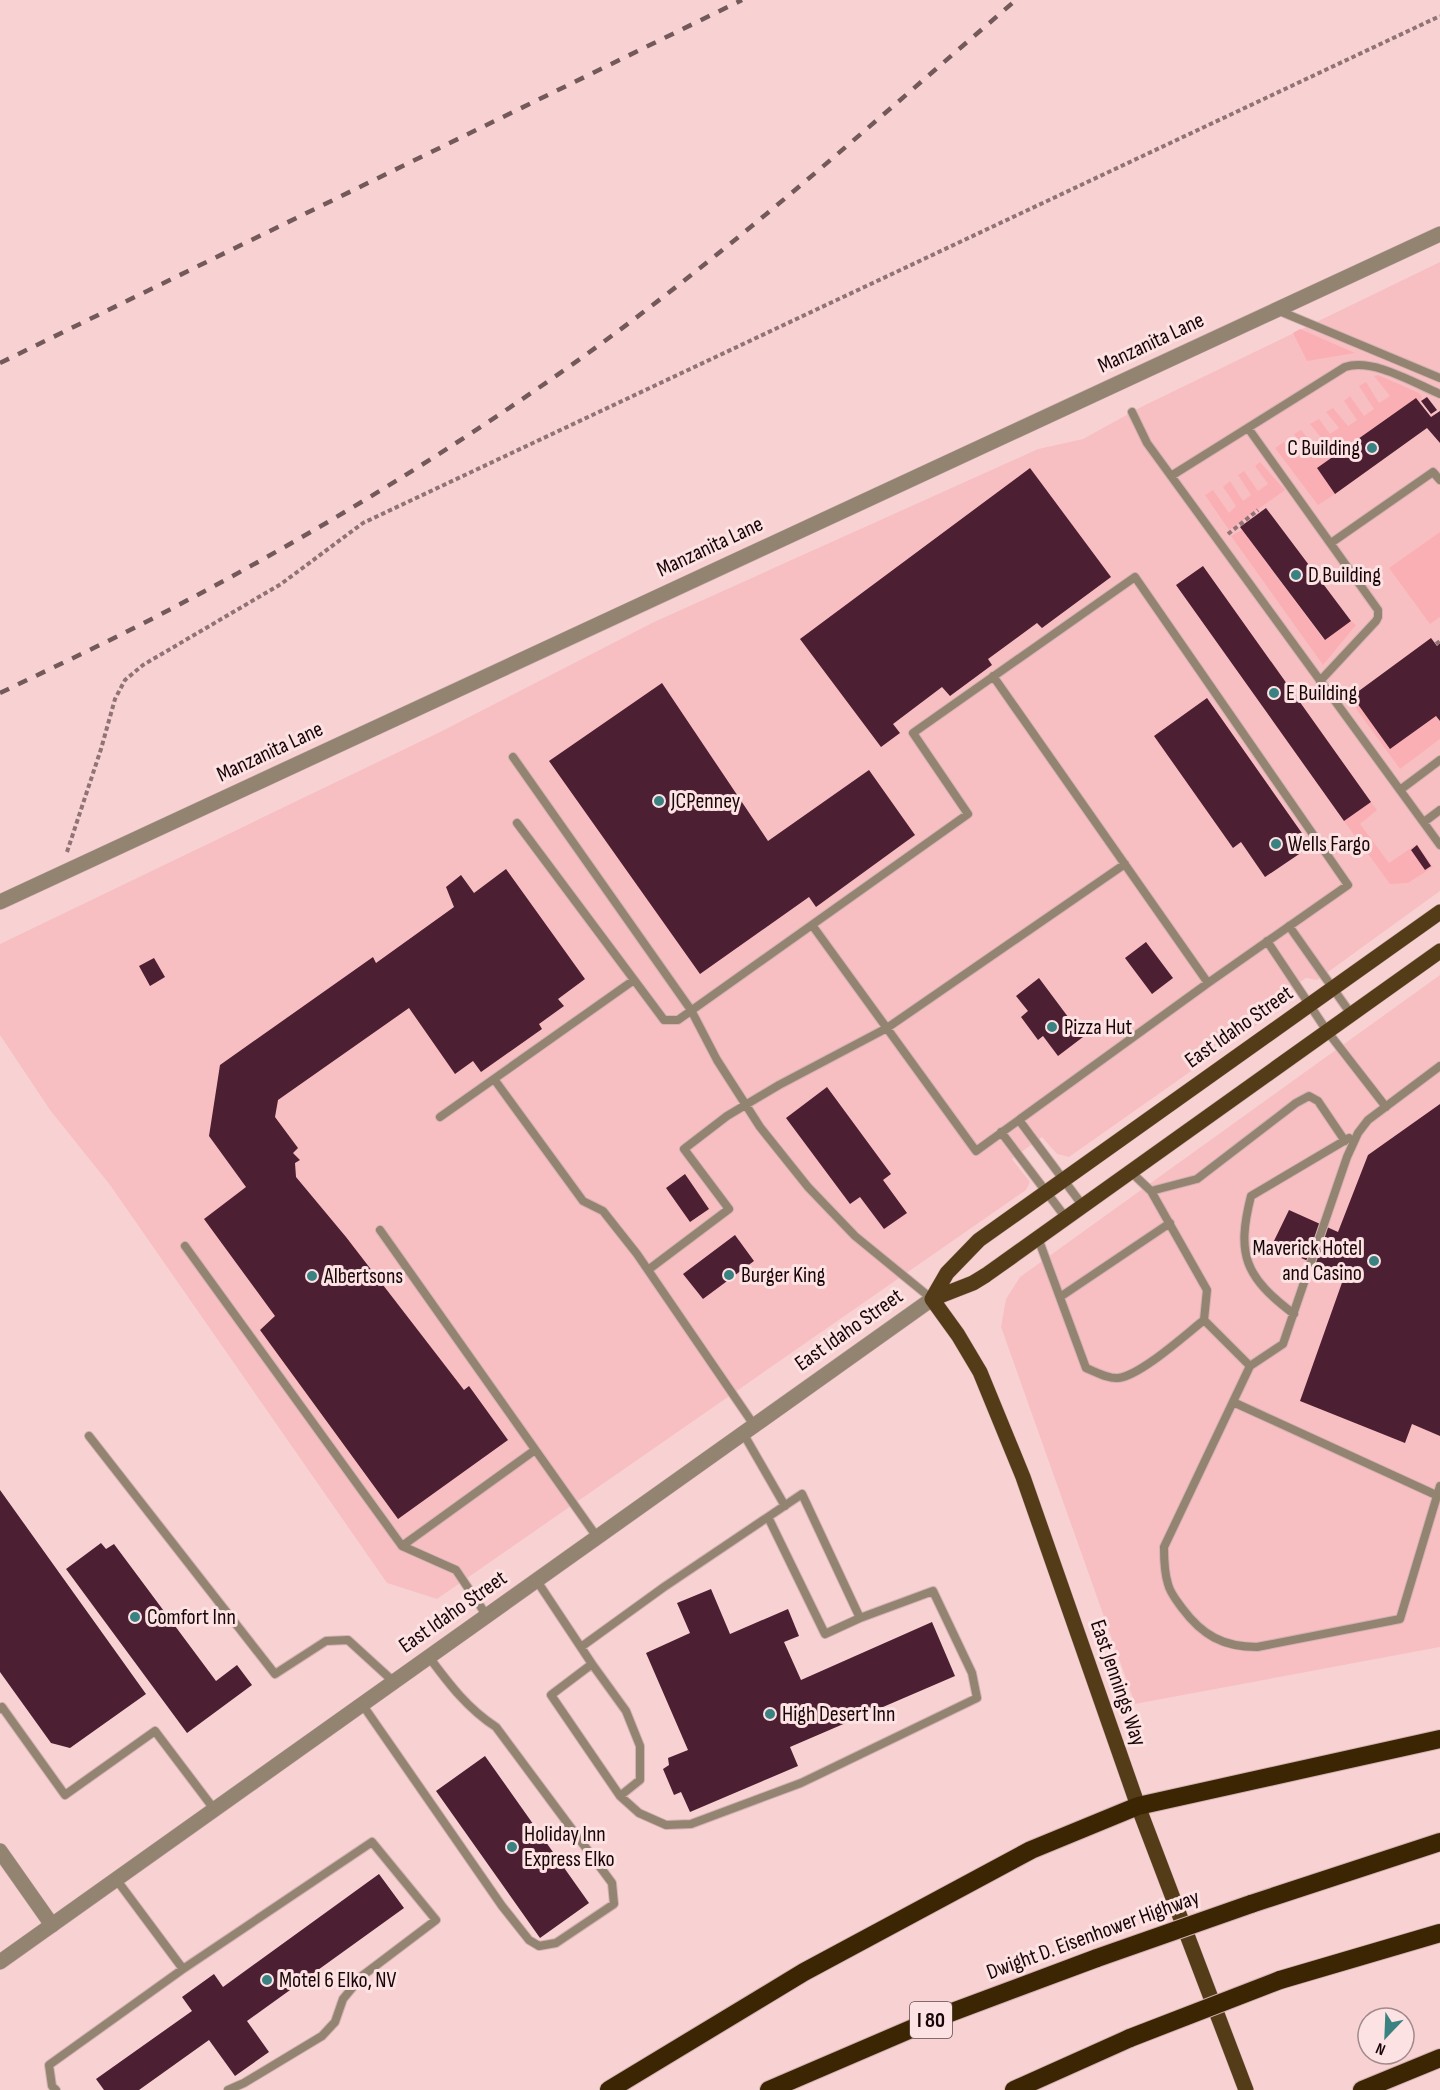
<svg xmlns="http://www.w3.org/2000/svg" width="1440" height="2090" font-family="'Sofia Sans Condensed',sans-serif">
<style>
.built{fill:#f8bfc2}
.green{fill:#faafb4}
.building{fill:#4c1f33}
.lines{fill:none;stroke-linecap:round;stroke-linejoin:round}
.service-casing{stroke:#d4b1b3;stroke-width:10}
.minor-casing{stroke:#d4b1b3;stroke-width:16}
.tertiary-casing{stroke:#d4b1b3;stroke-width:16}
.primary-casing{stroke:#d4b1b3;stroke-width:16}
.motorway-casing{stroke:#d4b1b3;stroke-width:20}
.path{stroke:#917375;stroke-width:4;stroke-dasharray:4.5 3;stroke-linecap:butt}
.service{stroke:#928471;stroke-width:8}
.minor{stroke:#928471;stroke-width:15}
.tertiary{stroke:#928471;stroke-width:15}
.primary{stroke:#553c18;stroke-width:15}
.motorway{stroke:#3b2502;stroke-width:18}
.rail{stroke:#73595a;stroke-width:4.5;stroke-dasharray:10 10;stroke-linecap:butt}
.motorway-bridge-casing{stroke:#d4b1b3;stroke-width:20;stroke-linecap:butt}
.motorway-bridge{stroke:#3b2502;stroke-width:18}
.poi-dot{fill:#398281;stroke:#fde2e3;stroke-width:2}
.labels{text-anchor:middle;dominant-baseline:central;stroke-width:6;stroke-linejoin:round;paint-order:stroke}
.shield{fill:#fde2e3;stroke:#5d484a;stroke-width:1.5}
.shield-label{font-size:21px;font-weight:bold;fill:#190608}
.street-label{font-size:22px;fill:#190608;stroke:#fde2e3}
.poi-label{font-size:22px;fill:#190608;stroke:#fde2e3;text-anchor:start}
</style>
<rect width="100%" height="100%" fill="#f8d2d3"/>
<path class="built" d="M1440,262V891L1317,980L1306,978L1269,1004L1268,1017L1069,1157L1057,1154L1042,1137L1012,1159L1030,1182L1026,1190L437,1599L387,1583L110,1185L50,1110L0,1035V944L440,732L654,622L1038,449L1083,439L1141,407Z
M1440,975V1647L1135,1704L1001,1327L1006,1299L1020,1277Z"/>
<path class="green" d="M1300,329L1355,353L1307,361L1293,333Z
M1378,375L1419,393L1422,397L1419,402L1416,398L1317,468L1335,494L1318,505L1275,448L1284,442L1297,457L1305,450L1294,434L1301,430L1314,445L1322,439L1310,424L1319,419L1330,434L1339,428L1326,412L1333,408L1348,426L1357,420L1344,401L1350,396L1364,416L1374,409L1359,386L1366,382L1379,403L1390,396L1374,376Z
M1260,462L1285,490L1229,530L1205,495L1213,490L1229,513L1236,506L1223,487L1230,481L1243,501L1251,495L1238,475L1244,471L1258,491L1268,484L1255,466Z
M1242,530L1324,640L1351,621L1356,625L1323,665L1231,536Z
M1440,532V617L1430,624L1389,568Z
M1352,696L1390,749L1436,716L1440,721V739L1400,769L1349,699Z
M1371,802L1377,810L1360,824L1389,863L1417,844L1433,867L1408,883L1390,884L1344,821Z"/>
<path class="building" d="M1427,397L1437,410L1431,414L1421,401Z
M1416,398L1431,417L1440,411V443L1427,428L1335,494L1317,468Z
M1030,468L1111,577L1042,628L1037,623L988,659L992,665L950,696L942,687L893,724L900,733L881,747L800,639Z
M1266,508L1351,621L1325,640L1240,527Z
M1203,566L1371,802L1344,821L1176,585Z
M1431,638L1437,646L1440,643V721L1436,716L1390,749L1352,696Z
M662,683L768,841L869,770L915,835L816,907L809,897L700,974L549,761Z
M1207,698L1311,846L1265,877L1241,842L1233,848L1154,736Z
M1417,845L1431,866L1425,870L1411,850Z
M506,869L585,979L558,999L564,1006L539,1024L542,1029L481,1072L473,1061L455,1074L409,1008L278,1100L275,1117L298,1148L293,1153L300,1160L295,1163L296,1177L346,1237L464,1390L469,1386L508,1440L398,1519L260,1330L275,1316L204,1219L246,1187L209,1136L220,1065L373,957L376,963L454,907L446,887L461,875L474,893Z
M1146,942L1173,978L1152,994L1125,958Z
M154,958L165,977L150,986L139,966Z
M1039,978L1083,1037L1058,1056L1043,1036L1038,1040L1021,1017L1028,1011L1016,996Z
M827,1087L891,1174L883,1180L907,1213L884,1229L860,1197L850,1204L786,1118Z
M1440,1104V1436L1412,1424L1405,1443L1300,1401L1344,1277L1272,1245L1289,1210L1338,1232L1368,1155Z
M685,1174L709,1209L690,1222L666,1188Z
M735,1235L754,1261L703,1299L683,1274Z
M0,1490L146,1694L70,1748L51,1743L0,1672Z
M101,1543L106,1549L114,1544L216,1681L237,1665L252,1685L187,1733L66,1569Z
M711,1589L730,1634L788,1609L799,1636L784,1642L801,1680L932,1622L955,1676L790,1747L798,1766L690,1812L681,1792L674,1795L663,1769L669,1765L668,1758L688,1750L646,1653L690,1633L677,1603Z
M485,1756L589,1903L540,1938L436,1791Z
M379,1874L404,1908L247,2021L269,2052L235,2076L209,2040L139,2090H104L96,2079L192,2011L182,1997L214,1974L223,1987Z"/>
<g class="lines">
<defs>
<path id="service" d="M1277,310L1440,378
M1132,412L1147,443L1440,845
M1248,428L1378,610V617L1376,621L1320,681
M1171,476L1345,367C1373,358 1414,383 1440,394
M1331,543L1433,472L1440,480
M513,757L691,1010L717,1060L760,1127L808,1187L855,1236L932,1299
M1400,790L1440,760
M1424,822L1440,810
M517,823L664,1020H678L968,814L913,733L1135,577L1348,885L1208,983L993,676
M812,925L976,1151L1208,983
M1289,926L1351,1014
M1267,941L1327,1031L1386,1107
M1440,1066L1368,1120L1358,1133L1347,1157L1283,1344L1250,1366L1164,1547C1164,1559 1164,1572 1168,1584C1170,1593 1177,1601 1182,1608C1202,1635 1223,1647 1257,1647L1400,1619L1440,1486
M494,1079L583,1201L603,1211L637,1254L754,1425
M440,1117L634,980
M1019,1120L1083,1206
M1001,1132L1066,1218
M1131,1172L1151,1191L1197,1179L1296,1103L1309,1096L1318,1101L1345,1141
M1151,1191L1207,1290L1204,1320L1250,1366
M380,1230L597,1537
M1038,1238L1086,1368C1096,1372 1108,1379 1118,1378C1140,1376 1185,1335 1204,1320
M185,1246L402,1546L456,1570L487,1616
M648,1270L729,1209L684,1149L727,1116L779,1085L887,1028L1125,864
M1060,1297L1170,1223
M1294,1314C1245,1277 1236,1255 1251,1196L1349,1138
M1233,1402L1436,1495
M743,1433L785,1506
M89,1436L275,1674L326,1641L348,1640L394,1682
M768,1517L825,1634L860,1618
M402,1546L535,1450
M537,1581L592,1664L551,1695L620,1796L640,1780V1746L626,1711L592,1664
M581,1647L664,1587L802,1494L860,1618L933,1591L972,1673L977,1698L801,1783L691,1824L666,1825L639,1813L620,1796
M362,1704L502,1906L529,1940L539,1946L556,1943L614,1904L612,1883L496,1727C468,1709 449,1684 429,1657
M0,1709L2,1707L65,1795L155,1731L214,1809
M116,1879L183,1969
M56,2090L52,2086L49,2065L183,1969L372,1842L436,1920L362,1976L343,1999L335,2022L322,2036L244,2083L228,2090"/>
<path id="minor" d="M0,902L1440,234
M0,1851L52,1925"/>
<path id="tertiary" d="M0,1962L932,1299"/>
<path id="primary" d="M932,1299L958,1335L980,1372L1023,1477L1138,1806L1246,2090
M932,1299L947,1273L979,1240L1440,912
M932,1299L973,1283L986,1275L1440,951"/>
<path id="motorway" d="M1251,1904L1440,1842
M1280,1980L1440,1933
M609,2090L804,1972L1031,1850L1138,1806L1440,1739
M769,2090L939,2017L1097,1958
M1014,2090L1130,2038
M1362,2090L1440,2058"/>
</defs>
<use href="#service" class="service-casing"/>
<use href="#minor" class="minor-casing"/>
<use href="#tertiary" class="tertiary-casing"/>
<use href="#primary" class="primary-casing"/>
<use href="#motorway" class="motorway-casing"/>
<path class="path" d="M1228,534L1258,510
M1436,644L1440,641
M67,852L101,749L115,699L125,680L143,665L281,584L363,523L1440,16"/>
<use href="#service" class="service"/>
<use href="#minor" class="minor"/>
<use href="#tertiary" class="tertiary"/>
<use href="#primary" class="primary"/>
<use href="#motorway" class="motorway"/>
<path class="rail" d="M0,363L742,0
M0,693C56,666 112,640 167,611C307,538 441,457 570,366C727,255 870,125 1016,0"/>
<defs>
<path id="motorway-bridge" d="M1097,1958L1251,1904
M1130,2038L1280,1980"/>
</defs>
<use href="#motorway-bridge" class="motorway-bridge-casing"/>
<use href="#motorway-bridge" class="motorway-bridge"/>
</g>
<g class="poi-dot">
<circle cx="1372" cy="448" r="6"/>
<circle cx="1296" cy="575" r="6"/>
<circle cx="1274" cy="693" r="6"/>
<circle cx="659" cy="801" r="6"/>
<circle cx="1276" cy="844" r="6"/>
<circle cx="1052" cy="1027" r="6"/>
<circle cx="1374" cy="1261" r="6"/>
<circle cx="729" cy="1275" r="6"/>
<circle cx="312" cy="1276" r="6"/>
<circle cx="135" cy="1617" r="6"/>
<circle cx="770" cy="1714" r="6"/>
<circle cx="512" cy="1847" r="6"/>
<circle cx="267" cy="1980" r="6"/>
</g>
<g class="labels">
<rect class="shield" x="910" y="2002" width="42" height="36" rx="4.5"/>
<g class="shield-label">
<text x="931" y="2020">I 80</text>
</g>
<g class="street-label">
<text transform="translate(1151 343) rotate(-25)">Manzanita Lane</text>
<text transform="translate(710 547) rotate(-25)">Manzanita Lane</text>
<text transform="translate(270 752) rotate(-25)">Manzanita Lane</text>
<text transform="translate(1239 1027) rotate(-35)">East Idaho Street</text>
<text transform="translate(849 1330) rotate(-35)">East Idaho Street</text>
<text transform="translate(453 1612) rotate(-35)">East Idaho Street</text>
<text transform="translate(1118 1683) rotate(71)">East Jennings Way</text>
<text transform="translate(1093 1935) rotate(-20)">Dwight D. Eisenhower Highway</text>
</g>
<g class="poi-label">
<text x="1360" y="448" text-anchor="end">C Building</text>
<text x="1308" y="575">D Building</text>
<text x="1286" y="693">E Building</text>
<text x="671" y="801">JCPenney</text>
<text x="1288" y="844">Wells Fargo</text>
<text x="1064" y="1027">Pizza Hut</text>
<text x="1362" y="1248" text-anchor="end">Maverick Hotel<tspan x="1362" dy="25">and Casino</tspan></text>
<text x="741" y="1275">Burger King</text>
<text x="324" y="1276">Albertsons</text>
<text x="147" y="1617">Comfort Inn</text>
<text x="782" y="1714">High Desert Inn</text>
<text x="524" y="1834">Holiday Inn<tspan x="524" dy="25">Express Elko</tspan></text>
<text x="279" y="1980">Motel 6 Elko, NV</text>
</g>
</g>
<g transform="translate(1386 2036) rotate(203)"><circle r="28" fill="#fde2e3" stroke="#a28a8b" stroke-width="1.5"/>
<path d="M0-4.5L10 22L0 15L-10 22Z" fill="#398281"/>
<text y="-9" font-size="16" font-weight="bold" text-anchor="middle" fill="#190608">N</text>
</g>
</svg>
